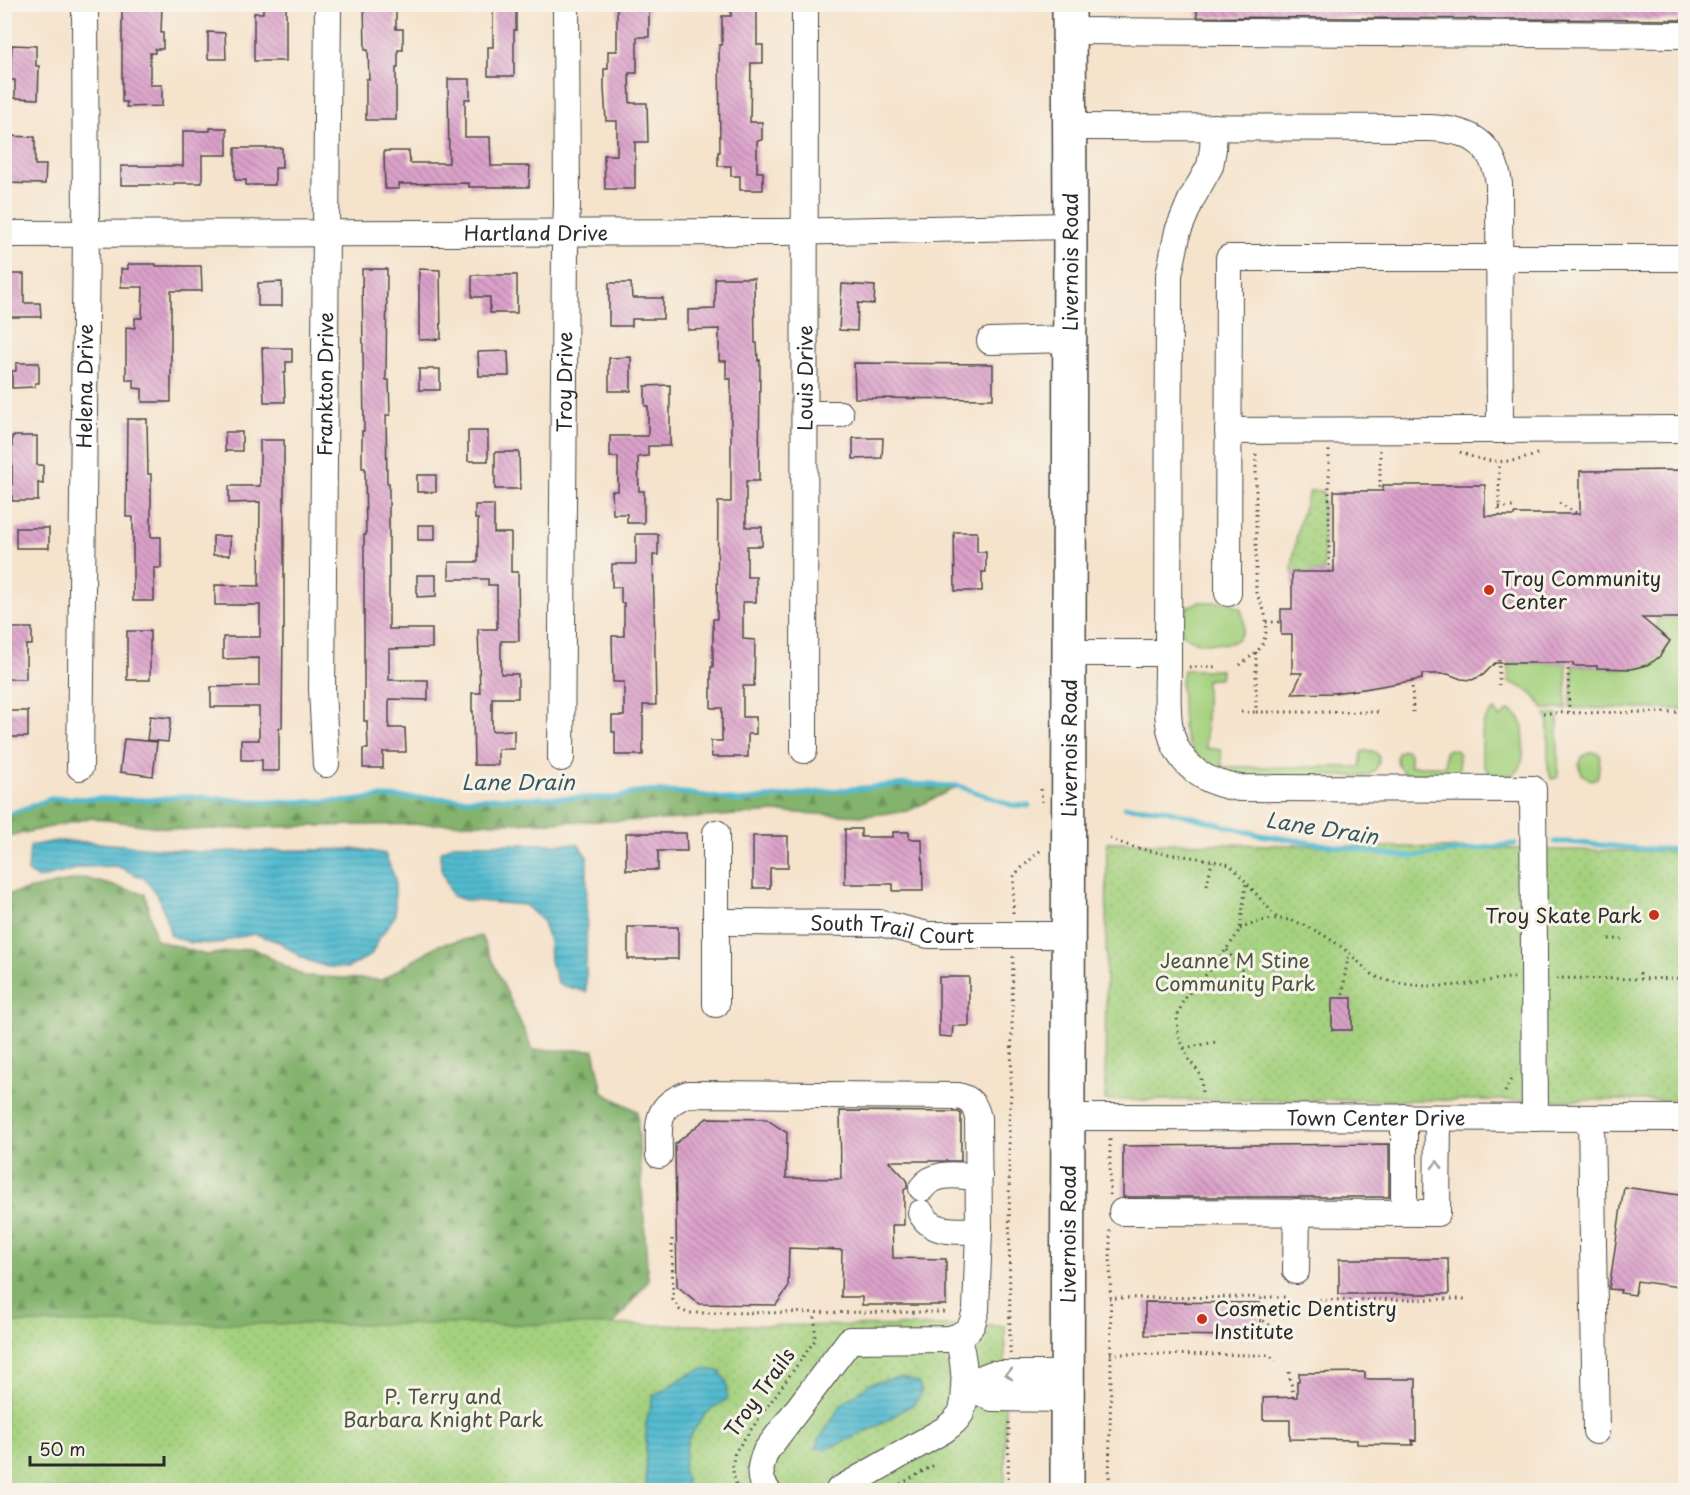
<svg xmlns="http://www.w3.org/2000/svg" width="1690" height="1495" font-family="'Playpen Sans',sans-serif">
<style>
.grass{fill:#a4d17e;stroke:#687e54;stroke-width:1.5}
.forest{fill:url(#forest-firs);stroke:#576f4c;stroke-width:1.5}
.park{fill:url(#park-dots);stroke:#687e54;stroke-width:1.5}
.water{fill:url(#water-rules);stroke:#3f737e;stroke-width:1.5}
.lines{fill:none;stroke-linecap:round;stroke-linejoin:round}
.stream{stroke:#53bbd0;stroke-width:5}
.building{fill:url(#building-back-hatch)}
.minor-casing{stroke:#494743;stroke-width:28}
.major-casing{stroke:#494743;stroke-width:36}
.path{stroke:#494743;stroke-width:3;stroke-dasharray:1.5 4.5;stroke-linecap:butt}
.minor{stroke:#fff;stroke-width:26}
.major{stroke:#fff;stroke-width:33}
.oneway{stroke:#a0a0a0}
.poi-dot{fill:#c8321e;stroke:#f7f3e8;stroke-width:2}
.labels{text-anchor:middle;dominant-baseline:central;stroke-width:6;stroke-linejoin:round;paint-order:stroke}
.street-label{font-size:20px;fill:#2b2b2b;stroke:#f7f3e8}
.poi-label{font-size:20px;fill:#2b2b2b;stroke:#f7f3e8;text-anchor:start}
.park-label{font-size:20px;fill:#495440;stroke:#f7f3e8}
.water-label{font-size:21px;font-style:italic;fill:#37565d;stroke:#f7f3e8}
</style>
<defs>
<pattern id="forest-firs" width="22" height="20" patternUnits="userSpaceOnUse" patternTransform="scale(1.5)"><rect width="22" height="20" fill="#83b36d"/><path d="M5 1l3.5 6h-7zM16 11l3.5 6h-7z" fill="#6b925a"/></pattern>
<pattern id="park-dots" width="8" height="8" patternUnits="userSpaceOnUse" patternTransform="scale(1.5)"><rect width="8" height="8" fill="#a4d17e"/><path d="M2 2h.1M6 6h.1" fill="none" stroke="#8db46d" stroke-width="1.8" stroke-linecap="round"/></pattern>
<pattern id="water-rules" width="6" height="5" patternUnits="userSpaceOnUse" patternTransform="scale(1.5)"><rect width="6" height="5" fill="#53bbd0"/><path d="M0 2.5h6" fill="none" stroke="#4598a9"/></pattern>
<pattern id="building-back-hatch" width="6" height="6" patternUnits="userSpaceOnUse" patternTransform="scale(1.5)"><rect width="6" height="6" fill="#dba1ca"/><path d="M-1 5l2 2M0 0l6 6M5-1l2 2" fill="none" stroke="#b283a4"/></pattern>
</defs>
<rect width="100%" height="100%" fill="#f7f3e8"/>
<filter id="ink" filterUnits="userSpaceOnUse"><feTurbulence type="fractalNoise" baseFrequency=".0167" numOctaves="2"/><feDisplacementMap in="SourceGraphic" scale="12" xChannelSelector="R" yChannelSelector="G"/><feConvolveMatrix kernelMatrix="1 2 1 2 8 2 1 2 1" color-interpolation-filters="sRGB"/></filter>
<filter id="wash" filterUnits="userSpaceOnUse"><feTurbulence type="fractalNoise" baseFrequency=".008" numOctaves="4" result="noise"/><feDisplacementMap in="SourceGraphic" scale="24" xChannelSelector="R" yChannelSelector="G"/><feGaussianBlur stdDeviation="1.35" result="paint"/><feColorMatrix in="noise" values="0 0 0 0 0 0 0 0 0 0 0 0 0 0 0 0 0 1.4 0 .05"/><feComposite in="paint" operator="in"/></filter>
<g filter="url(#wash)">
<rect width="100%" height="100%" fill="#f5e3cc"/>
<path class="grass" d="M1199,602H1227L1239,607C1247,619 1246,638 1230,643C1224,644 1217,643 1211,643C1194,643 1176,638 1182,617C1185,608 1191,604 1199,602Z
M1657,618H1685V709L1570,708L1573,666H1597L1598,668C1629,669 1653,673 1670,641L1656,630Z
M1509,663H1567L1566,709H1543C1536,695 1523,686 1508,682Z
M1183,670H1221L1220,678L1206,680V748L1221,750L1222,767H1360L1362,752C1384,745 1384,769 1366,776H1235L1206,765L1192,750L1186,738L1183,727L1181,681Z
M1495,710L1501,718L1509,710C1513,712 1517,715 1520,719C1525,727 1525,761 1519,769C1510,781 1490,779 1484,765C1481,758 1482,750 1482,742C1482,727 1482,718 1495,710Z
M1546,715H1558V775L1557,778L1551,779L1548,767V722Z
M1449,749L1455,750L1459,754V769L1453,775H1408C1399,770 1395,763 1398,753L1403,750H1406L1410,753V766H1445V752Z
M1592,752L1598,753L1600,755L1598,776L1597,778L1591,780L1582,774L1579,764L1581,757Z"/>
<path class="forest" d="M906,784L959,786L908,811L862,816L776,812L667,820L309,826L183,830L90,818L10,836L5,840V816L50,799L64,798L149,800L186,796L264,802L351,801L389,797L468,799L498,798H614L644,791L658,790L686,793L695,796L739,801L830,791Z
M84,878L145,894L156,940L206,955L252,948L304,976L382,980L438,945L481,936L533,1050H594L603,1093L637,1111L648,1281L598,1344L5,1490L4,895Z"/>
<path class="park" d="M1310,491H1323L1324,572H1292C1294,544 1299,517 1310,491Z
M1107,842L1685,852V1100H1105Z
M5,1323L1005,1326V1490H5Z"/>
<path class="water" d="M56,841L88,842L200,852L359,849L385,854L395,879V916L380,937L371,955L348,968L327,967L302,958L279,942L255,934L234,938L217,944L192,943L171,936L160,899L145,879L117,866L84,867L38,879L28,872L30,846Z
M454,844H578L587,857L586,992L558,984L550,961L549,940L542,920L525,905L465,900L452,896L441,869L440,852Z
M702,1369L719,1371L727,1382V1399L705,1414L688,1439L683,1470L688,1490H646V1423L653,1396L690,1374Z
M901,1377L918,1382L922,1392L915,1403L876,1427L828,1449L815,1448L820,1438L841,1405L871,1383Z"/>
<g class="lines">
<path class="stream" d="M1125,807L1162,809L1260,835L1408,857L1515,844
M4,816L50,799L64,798L149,800L186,796L264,802L351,801L382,797L468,799L498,798H614L644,791L686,793L739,801L830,791L906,784L959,786L1011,805L1029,806
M1555,842H1567L1644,849H1686"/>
</g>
<g id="blocks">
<path class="building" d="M122,4H162L161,33H163V49H155V53H150V85H162V106L126,107L127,102H122Z
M263,4H286V61H254V13H263Z
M364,4H396V29H403V50H398V68H396V120H366V79H369L368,50H365Z
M493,4H516V30H514V76H488V47H493Z
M617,4H649V37H637V73H629L630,103H647L648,142H635V189H605L604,155H617V121H606L604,88V69H608V51H617Z
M733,4H757V45H763V63H751L750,122H762V140L757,141V172H763V190H740V176H731V166H718V152H720L719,45H722V16H731V8H733Z
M1197,4H1686V20L1197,17Z
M208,32L225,33L226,59H208Z
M12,45L36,46V66H39L38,99L15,98V80H10Z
M448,79H470V99H465V137H490L491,166H530L529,187H469V183L399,184V189H385L384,151H409L410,163H449Z
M210,128H227V155H202V183H174V185H121V166H183V131H210Z
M4,136L35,137V165H46L45,184L4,183Z
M235,148H282V168H275V185H246V180H235Z
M128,264H156V266H201L202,291H171V402H142V389L134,388V380H126V327L135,328V318H142L143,287H121V269H128Z
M362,269H387L386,380H389L390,415H386L387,483H389V629H432V648L389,649V680H428V700L389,699V728H405L406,752H383V768H363V749H368L367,721H364V535H366L365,468H362V431H364Z
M419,269L440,270L441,339L419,340Z
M4,274H24V303H40L41,317H4Z
M472,275H517V313H490V297H472Z
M715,278H754L755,343H757L758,361L760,360L759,481H746V527H762V546H747V577H756V602H743V639L755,640L754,686H743V717H756V734H748V757H712L711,741H722V708H711V667H713V619H717L718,502H731V379H726V361H719V329L688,330V310L715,309Z
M282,282V306H258V283Z
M609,283H631L632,298H663V319H632V326H609Z
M842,284L875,286L874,304L858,303L857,331L839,330Z
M262,348H292V362H286V373H284L285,402H264Z
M508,351L509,376H479L478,352Z
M631,357V391H609V358Z
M16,363H39V383H35V387L12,388V371H16Z
M854,363L993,364V399L855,398Z
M419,369H440V390H419Z
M670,385V446H648V456L638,457L639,491H644V523H627V514H613L612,491H618V457H610V436H648V406H645V386Z
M127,419H147L148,474H151V537H161V568H154V601H133V517H126Z
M468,431H488V461H468Z
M225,432H242V451H225Z
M12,436H37V465H43V484L38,483V501H12Z
M853,438H883L882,458L853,459Z
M260,440H284V629H283L282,728H279V771H262V760H241V740H259V707H211V687L259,686V658L223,659V637H260V605H215V585L259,586L260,502L229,503V486H260Z
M495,452H519L520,489H495Z
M1686,470V618H1642L1670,641L1660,656L1654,661L1647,665L1631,669L1597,668V666H1573V663H1495L1483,675L1472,680L1461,679L1448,674H1422V679L1364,689L1333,693L1292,694L1302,673H1292V635H1281V609H1292V572H1334V491H1383V485H1485V516H1514V514H1580V471Z
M417,475H436V492H417Z
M475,505H494V533H511V572H518L519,641H501V674H518V698H492V731L514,730V749H498V765H474L473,711H472V693H480L478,629H497V585H488V579H449V562H478V519H475Z
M418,525H435V540H418Z
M16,528H49V548H16Z
M954,532H977V552H986V572H982V591H955Z
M636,534H658V555H653L656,705H643V755H615V732H612V716H624V682H613L612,636H624V603H621V587H612V564H636Z
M213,536H230V555H213Z
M417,575H436V596L417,597Z
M4,628H32V645H26V679H4Z
M127,631H150V680H127Z
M4,711H28V737H4Z
M150,716L171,718L168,742L147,740Z
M124,739L157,742L153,776L120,772Z
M845,829H861V837H893V832H909V839H922L923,891H893V884H845Z
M626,833H686L687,851H658V870H626Z
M753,836H788V868H770V888H753Z
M628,927H678V959H628Z
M939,977H969V1026H953L952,1037L939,1036Z
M1332,998H1352V1030H1332Z
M840,1111L958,1112L961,1114V1161H889L907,1180V1188L904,1190V1225H892L893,1258L946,1259V1305H862V1297H841L842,1250L789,1248L788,1288L776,1305L699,1304L677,1286L675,1144L707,1118L766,1119L787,1133L786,1178L841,1179Z
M1389,1144V1197H1123V1146Z
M1624,1187L1686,1196V1288L1637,1281L1635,1295L1620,1293L1621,1290L1609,1289Z
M1339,1259H1448L1449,1294H1339Z
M1145,1302L1260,1303V1336L1145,1335Z
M1365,1372V1379H1416V1441L1412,1440L1413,1445L1357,1444V1440L1290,1439V1420H1263V1398L1297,1397V1381H1299V1373Z"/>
</g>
</g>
<g filter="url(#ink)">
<use href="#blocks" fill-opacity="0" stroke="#494743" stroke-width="1.5"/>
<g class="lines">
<defs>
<g id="minor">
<path d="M1070,31L1686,35"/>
<path d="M1070,127L1431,128C1470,130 1494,143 1499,184L1500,430"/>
<path d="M1214,127L1213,149L1210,166L1191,200L1178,231L1169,275L1168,667C1168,687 1166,709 1170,729C1177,765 1206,784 1240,788L1533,789L1535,1118"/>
<path id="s1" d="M4,234L783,232L1070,226"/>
<path d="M990,341L1070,339"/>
<path d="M805,414H840"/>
<path d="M1228,431L1686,429"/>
<path d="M1228,593L1229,258H1686"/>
<path d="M1069,653H1168"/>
<path id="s2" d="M804,750L805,4"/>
<path id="s3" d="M561,758L565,249L567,206L566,4"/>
<path id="s4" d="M326,764L322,690L328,4"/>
<path id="s5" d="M80,767L86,234L85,4"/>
<path id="s6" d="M717,922L880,923L928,935H1067"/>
<path d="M716,1004V833"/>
<path id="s7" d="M1067,1117L1686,1118"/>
<path d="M1591,1118L1596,1431"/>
<path d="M659,1155C659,1124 654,1106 688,1094L958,1096C971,1099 975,1105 978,1118L979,1231L976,1310L972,1324L968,1330L957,1337L948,1339L850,1340L766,1451C760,1465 757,1478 767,1490"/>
<path d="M922,1188C936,1170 959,1176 979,1177"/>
<path d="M1122,1212L1437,1213L1438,1118"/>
<path d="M1404,1212V1117"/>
<path d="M921,1213C933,1235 957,1230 979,1231"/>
<path d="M1296,1271L1297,1212"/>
<path d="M1067,1399L992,1398L964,1385L992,1374H1067"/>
<path d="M839,1490L944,1430C951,1425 957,1420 961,1413C968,1396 964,1354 957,1337"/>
</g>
<g id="major">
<path id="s8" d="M1067,1490L1070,226L1069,4"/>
</g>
</defs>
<use href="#minor" class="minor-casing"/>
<use href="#major" class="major-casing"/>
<path class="path" d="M1380,450V491
M1460,452C1486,464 1515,465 1541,452
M1559,503L1580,515
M1499,507H1515
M1499,516V462
M1329,572V450
M1266,622H1281
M1256,652V712H1380
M1499,660V685
M1568,663L1569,712
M1240,665C1246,660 1254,655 1259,649C1271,633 1267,610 1256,594V452
M1189,667H1219
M1412,681L1413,712
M1241,712H1256
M1543,713L1686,712
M1041,789L1042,802
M1110,838C1148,857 1191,853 1230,865L1238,873L1278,919
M1207,885L1212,861
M1013,913L1014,875L1043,848
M1240,929C1252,924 1266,918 1280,919C1300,919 1334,940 1349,953C1361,963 1370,977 1386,980C1414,988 1448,987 1477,983C1490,981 1501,978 1514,978
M1609,939H1622
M1227,950L1245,975L1251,992
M1640,973V979L1684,978L1686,999
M1556,978L1640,979
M1343,994L1345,974L1349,953
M1184,1048L1216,1042
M1202,1092L1201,1075L1189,1060L1180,1039L1178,1031L1177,1017L1183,1001L1189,993L1213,967L1236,936L1240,929L1246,884
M1505,1092L1512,1077
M1110,1195V1138
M672,1239L673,1300L680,1310L688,1313L947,1312
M1109,1298L1289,1297
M1261,1298V1319L1271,1326
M1307,1300L1466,1299
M1010,1354L1009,1126L1011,1092L1013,955
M1110,1354L1269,1355L1276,1361
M1289,1372C1290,1381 1293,1388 1293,1398
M738,1490C733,1476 731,1467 735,1452L815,1340V1313
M890,1490L936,1464
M1008,1490L1009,1420
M1109,1490L1111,1373L1110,1228"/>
<use href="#minor" class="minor"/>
<use href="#major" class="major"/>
</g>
<defs><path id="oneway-chevron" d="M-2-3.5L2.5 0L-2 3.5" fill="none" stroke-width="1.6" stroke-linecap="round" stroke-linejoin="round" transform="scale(1.5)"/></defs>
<g class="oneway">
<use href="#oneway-chevron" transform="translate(1437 1165) rotate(-89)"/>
<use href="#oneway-chevron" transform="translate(1009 1374) rotate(-180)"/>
</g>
</g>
<g class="poi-dot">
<circle cx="1489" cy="590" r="6"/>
<circle cx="1654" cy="915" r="6"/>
<circle cx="1202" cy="1319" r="6"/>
</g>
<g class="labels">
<g class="street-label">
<text stroke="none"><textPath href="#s1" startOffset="532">Hartland Drive</textPath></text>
<text stroke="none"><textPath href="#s8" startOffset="1228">Livernois Road</textPath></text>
<text stroke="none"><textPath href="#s2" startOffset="372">Louis Drive</textPath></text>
<text stroke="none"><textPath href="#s3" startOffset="376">Troy Drive</textPath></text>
<text stroke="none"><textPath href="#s4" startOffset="380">Frankton Drive</textPath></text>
<text stroke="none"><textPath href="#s5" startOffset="381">Helena Drive</textPath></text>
<text stroke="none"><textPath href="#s8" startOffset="742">Livernois Road</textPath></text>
<text stroke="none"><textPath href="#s6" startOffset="176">South Trail Court</textPath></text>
<text stroke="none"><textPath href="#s7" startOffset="309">Town Center Drive</textPath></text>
<text stroke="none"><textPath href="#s8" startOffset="256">Livernois Road</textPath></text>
<text transform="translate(759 1392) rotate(-54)">Troy Trails</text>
</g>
<g class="poi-label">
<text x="1501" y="578">Troy Community<tspan x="1501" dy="23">Center</tspan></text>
<text x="1642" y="915" text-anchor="end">Troy Skate Park</text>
<text x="1214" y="1308">Cosmetic Dentistry<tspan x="1214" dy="23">Institute</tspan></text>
</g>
<g class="park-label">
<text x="1235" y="960">Jeanne M Stine<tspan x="1235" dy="23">Community Park</tspan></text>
<text x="443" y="1396">P. Terry and<tspan x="443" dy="23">Barbara Knight Park</tspan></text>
</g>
<g class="water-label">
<text x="518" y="781">Lane Drain</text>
<text transform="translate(1322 827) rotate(9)">Lane Drain</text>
</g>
</g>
<rect width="1690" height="1495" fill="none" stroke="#f7f3e8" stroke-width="24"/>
<path d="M30 1456v9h134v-9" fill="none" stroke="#2b2b2b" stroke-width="3"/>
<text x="39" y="1456" font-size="18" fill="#2b2b2b" stroke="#f7f3e8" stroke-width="4.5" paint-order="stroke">50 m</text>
</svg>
